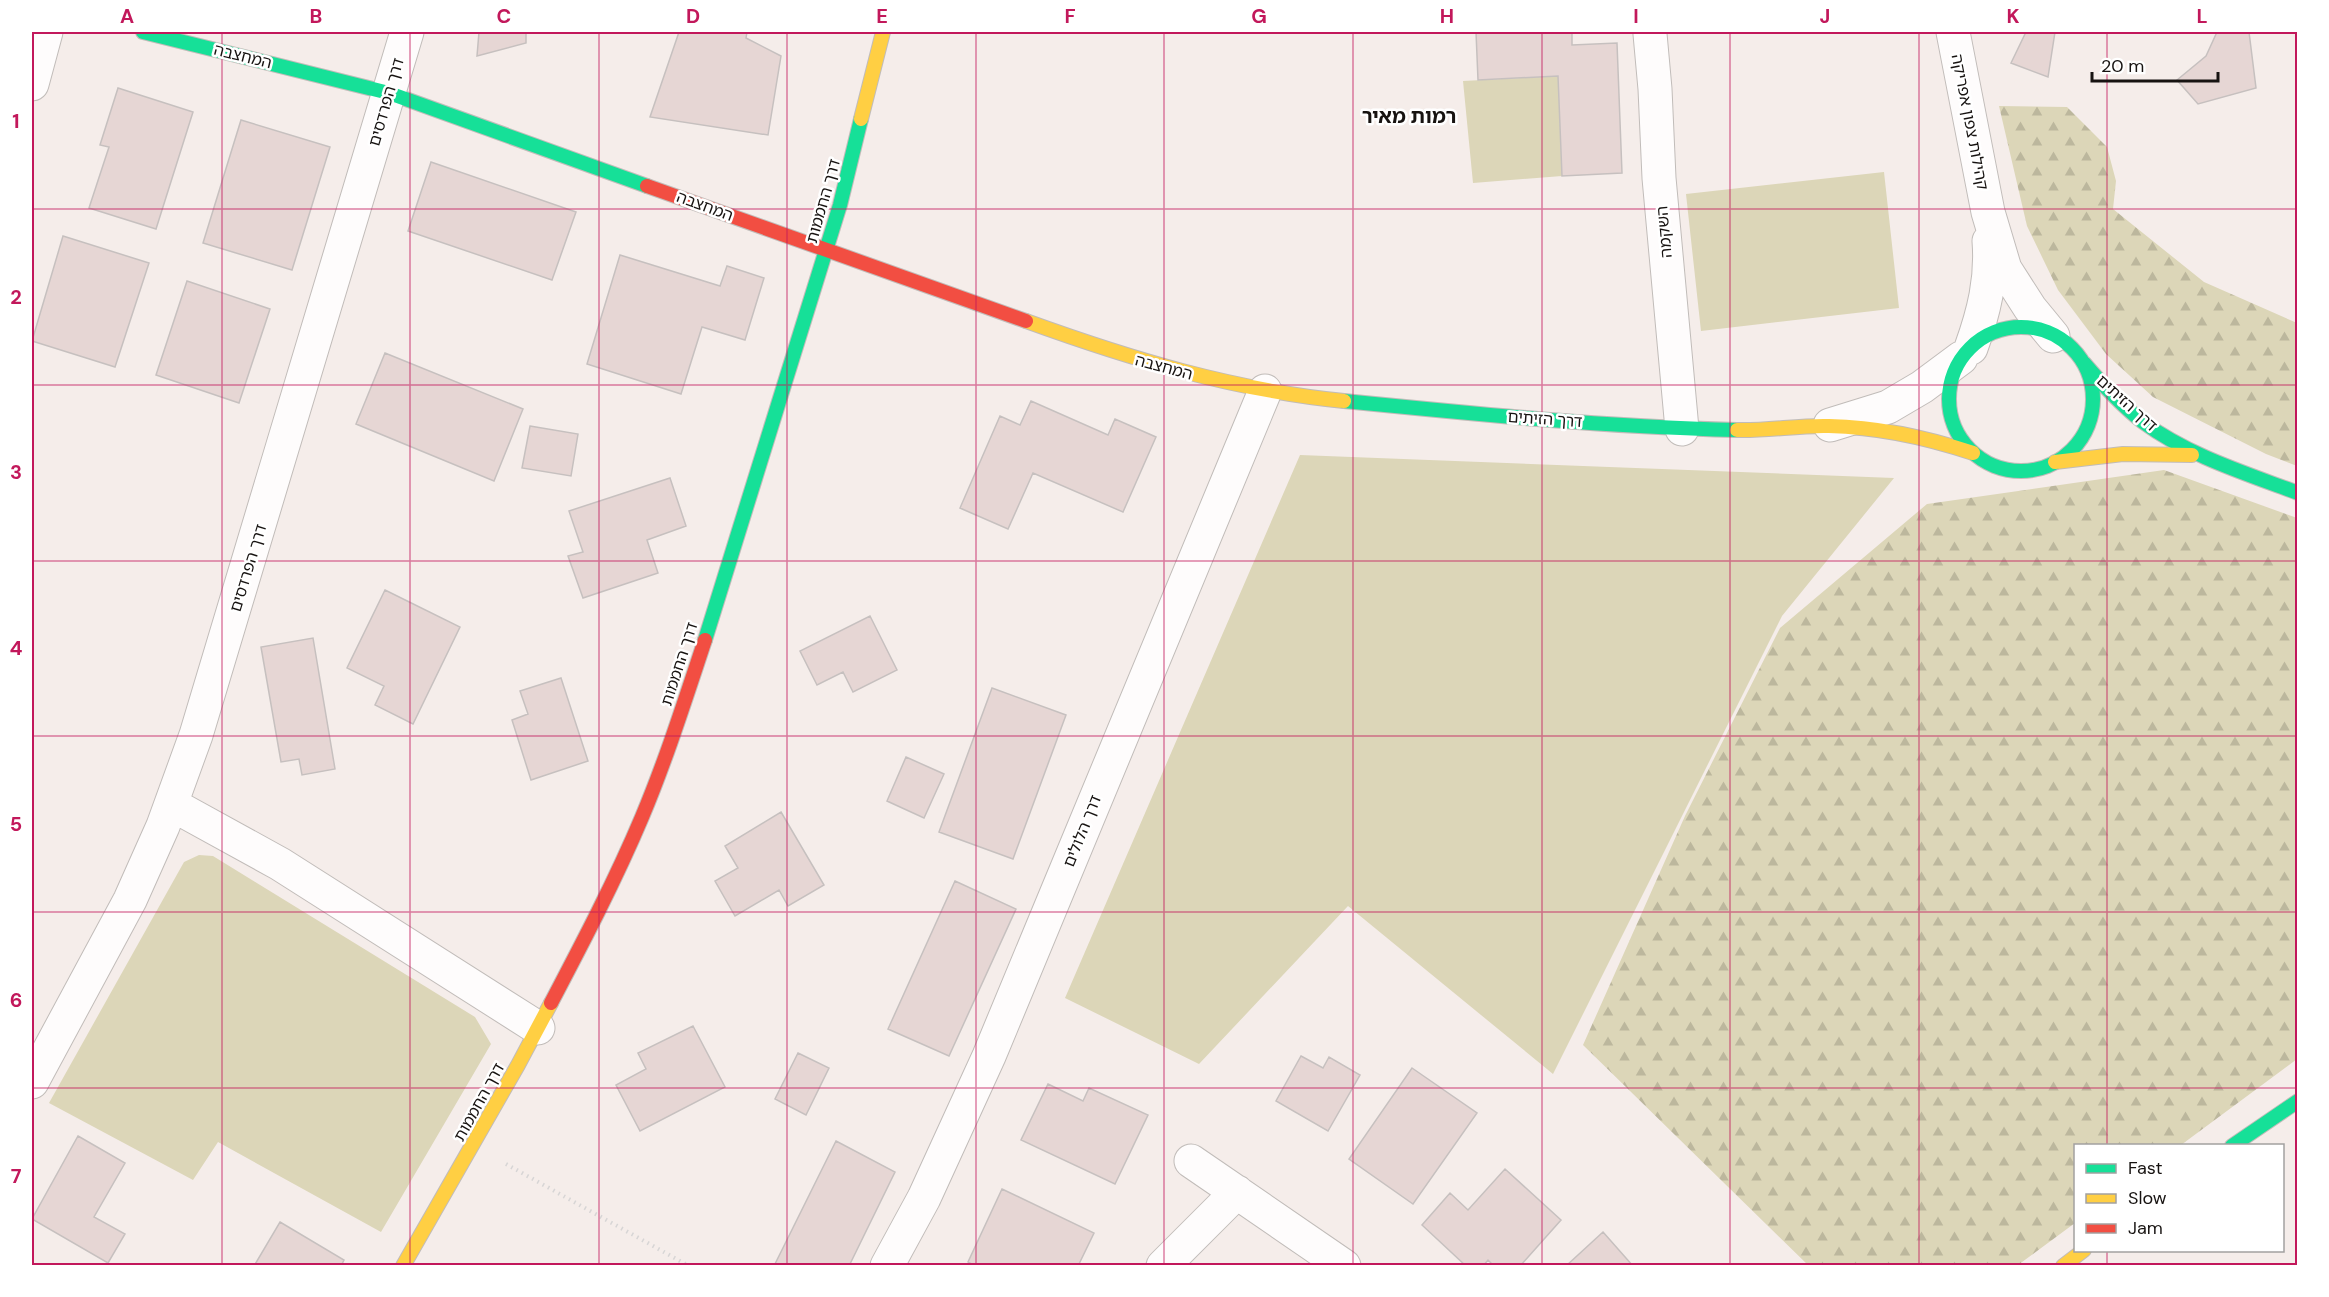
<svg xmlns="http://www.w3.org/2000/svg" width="2329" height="1297" font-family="'DM Sans','Noto Sans Hebrew',sans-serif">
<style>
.green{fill:#dcd6b8}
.forest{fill:url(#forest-firs)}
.building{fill:#e6d6d4;stroke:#c6c0bf;stroke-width:1.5}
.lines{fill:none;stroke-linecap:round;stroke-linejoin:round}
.street-casing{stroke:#c1bcb9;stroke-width:35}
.fast-casing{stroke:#c1bcb9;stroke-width:16}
.slow-casing{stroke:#c1bcb9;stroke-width:16}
.jam-casing{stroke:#c1bcb9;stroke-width:16}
.path{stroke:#d7d5d5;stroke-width:4;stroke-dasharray:1.5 4.5;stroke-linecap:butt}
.street{stroke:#fefcfc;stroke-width:33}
.fast{stroke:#16e098;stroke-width:14}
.slow{stroke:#ffcf43;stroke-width:14}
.jam{stroke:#f24e42;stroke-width:14}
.grid{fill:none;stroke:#c2185b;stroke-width:1.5;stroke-opacity:0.55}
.labels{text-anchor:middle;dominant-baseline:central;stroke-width:5;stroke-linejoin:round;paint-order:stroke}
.street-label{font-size:16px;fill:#171311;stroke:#fff}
.quarter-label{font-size:20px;font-weight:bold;fill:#171311;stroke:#fff}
.neatline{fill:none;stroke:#c2185b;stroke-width:2}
.grid-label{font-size:20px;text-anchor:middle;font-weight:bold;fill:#c2185b}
</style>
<defs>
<pattern id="forest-firs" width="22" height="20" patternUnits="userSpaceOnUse" patternTransform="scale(1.5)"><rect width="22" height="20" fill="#dcd6b8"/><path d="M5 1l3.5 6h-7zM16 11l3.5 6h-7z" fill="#bcb79d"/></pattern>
</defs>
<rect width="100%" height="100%" fill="#f5edea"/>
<path class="green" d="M1558,76L1562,176L1473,183L1463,81Z
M1884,172L1899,308L1701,331L1686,194Z
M1300,455L1894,478L1782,616L1553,1074L1348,906L1199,1064L1065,998Z
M199,855L213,856L475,1017L491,1044L381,1232L218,1142L193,1180L49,1103L184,862Z"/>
<path class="forest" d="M1999,106L2067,107L2107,147L2116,181L2113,209L2204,282L2297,323V466L2266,454L2153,397L2106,354L2058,290L2027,226Z
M2164,470L2297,518V1059L2181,1145L2076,1146L2075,1223L2018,1265L1809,1266L1583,1045L1685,816L1780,628L1927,504Z"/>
<path class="building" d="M479,32H526V43L477,56Z
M679,32H747L746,38L781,56L768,135L650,117Z
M1476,32H1572V45L1617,43L1622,173L1562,176L1558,76L1478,80Z
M2026,32H2055L2048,77L2011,63Z
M2217,32H2249L2256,88L2198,104L2177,80L2206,56Z
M118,88L193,112L156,229L89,208L109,147L100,145Z
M241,120L330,147L292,270L203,243Z
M431,162L576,212L552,280L408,231Z
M63,236L149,263L115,367L32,341Z
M620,255L720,286L727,266L764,278L745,340L702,327L681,394L587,364Z
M187,281L270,309L239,403L156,375Z
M385,353L523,409L494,481L356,424Z
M1031,401L1108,435L1115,419L1156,437L1123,512L1033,473L1008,529L960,508L1000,416L1020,425Z
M530,426L578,434L571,476L522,468Z
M670,478L686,526L647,540L658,573L583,598L568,556L583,552L569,511Z
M385,590L460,627L413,724L375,705L384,686L347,668Z
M870,616L897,670L853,692L843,672L817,685L800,651Z
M313,638L335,769L302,775L299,759L281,762L261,647Z
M561,678L588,761L531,780L512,720L528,714L520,691Z
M992,688L1066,715L1013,859L939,832Z
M906,757L944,774L924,818L887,801Z
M781,812L824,885L788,906L779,890L735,916L715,881L738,868L725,846Z
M955,881L1016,909L949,1056L888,1029Z
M693,1026L725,1087L640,1131L616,1085L646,1069L638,1053Z
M798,1053L829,1068L806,1115L775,1099Z
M1301,1056L1323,1068L1329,1057L1360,1075L1328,1131L1276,1101Z
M1412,1068L1477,1113L1413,1204L1349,1159Z
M1048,1084L1083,1101L1089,1088L1148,1115L1115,1184L1021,1140Z
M78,1136L125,1163L94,1217L125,1234L108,1263L32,1219Z
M836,1141L895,1172L849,1266H774Z
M1505,1169L1561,1220L1520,1266H1494L1488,1260L1483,1266H1466L1422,1225L1450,1193L1468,1210Z
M1002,1189L1094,1233L1078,1266H975L968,1262Z
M280,1222L344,1260L341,1266H254Z
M1603,1232L1633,1266H1566Z"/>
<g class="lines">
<defs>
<path id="street" d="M1953,32L1988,212L2005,269L2030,308L2053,336
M1650,34L1655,89L1659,178L1682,429
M32,84L46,32
M1971,348C1984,312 1992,279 1989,241
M1830,425L1888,407L1922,387L1961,358
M171,804L280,864L538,1028
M32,1082L130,900L163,826L196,735L407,32
M1191,1161L1344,1266
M887,1266L924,1198L989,1056L1265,391
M1163,1266L1237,1192"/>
<path id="fast" d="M143,32L389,93L647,186
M1949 399a72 72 0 1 1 144 0a72 72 0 1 1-144 0Z
M2084,363C2102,384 2121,405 2143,422C2189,456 2245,473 2298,493
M1344,401C1475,414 1606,427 1737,430
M705,640L840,205L861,119
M2232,1146L2298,1101"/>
<path id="slow" d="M861,119L883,32
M1026,321C1131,359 1233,390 1344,401
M1737,430C1768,431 1799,425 1829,426C1880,427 1925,437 1973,453
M2055,462L2123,454L2192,455
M403,1266L518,1065L551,1003
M2063,1266L2084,1250"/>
<path id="jam" d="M647,186L1026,321
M551,1003C583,942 615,881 642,817C666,760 685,700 705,640"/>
</defs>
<use href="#street" class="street-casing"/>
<use href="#fast" class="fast-casing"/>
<use href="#slow" class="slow-casing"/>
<use href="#jam" class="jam-casing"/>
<path class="path" d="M506,1164L689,1266"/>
<use href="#street" class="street"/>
<use href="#fast" class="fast"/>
<use href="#slow" class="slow"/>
<use href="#jam" class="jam"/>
</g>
<path class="grid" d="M222,32V1266M410,32V1266M599,32V1266M787,32V1266M976,32V1266M1164,32V1266M1353,32V1266M1542,32V1266M1730,32V1266M1919,32V1266M2107,32V1146M32,209H2298M32,385H2298M32,561H2298M32,736H2298M32,912H2298M32,1088H2298M2107,1250V1266"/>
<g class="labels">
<g class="street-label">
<text transform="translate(243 56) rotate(14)">המחצבה</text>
<text transform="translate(386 102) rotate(-74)">דרך הפרדסים</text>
<text transform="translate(1970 122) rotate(79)">קהילות צפון אפריקה</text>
<text transform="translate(823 201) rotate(-74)">דרך החממות</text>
<text transform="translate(705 206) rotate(20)">המחצבה</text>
<text transform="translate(1664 232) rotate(-95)">השקמה</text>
<text transform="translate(1164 367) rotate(15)">המחצבה</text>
<text transform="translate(2127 403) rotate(42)">דרך הזיתים</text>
<text transform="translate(1545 419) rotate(4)">דרך הזיתים</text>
<text transform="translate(248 568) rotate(-73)">דרך הפרדסים</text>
<text transform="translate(679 664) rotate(-72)">דרך החממות</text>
<text transform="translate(1082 831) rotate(-68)">דרך הלולים</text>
<text transform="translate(479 1102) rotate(-61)">דרך החממות</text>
</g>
<g class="quarter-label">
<text x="1409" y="116">רמות מאיר</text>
</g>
</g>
<rect width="2329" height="1297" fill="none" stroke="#ffffff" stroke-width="66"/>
<rect x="2074" y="1144" width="210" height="108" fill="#ffffff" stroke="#a2a1a0" stroke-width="1.5"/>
<rect x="2086" y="1164" width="30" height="9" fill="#16e098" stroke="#a2a1a0" stroke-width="1.5"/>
<text x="2128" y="1174" font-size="18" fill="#171311">Fast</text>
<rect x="2086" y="1194" width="30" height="9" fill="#ffcf43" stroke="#a2a1a0" stroke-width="1.5"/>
<text x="2128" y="1204" font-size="18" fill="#171311">Slow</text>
<rect x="2086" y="1224" width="30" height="9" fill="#f24e42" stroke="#a2a1a0" stroke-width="1.5"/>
<text x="2128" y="1234" font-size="18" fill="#171311">Jam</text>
<path d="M2092 72v9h126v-9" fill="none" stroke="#171311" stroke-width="3"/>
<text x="2101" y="72" font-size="18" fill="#171311" stroke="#ffffff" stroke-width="4.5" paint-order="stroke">20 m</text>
<rect x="33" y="33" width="2263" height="1231" class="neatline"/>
<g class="grid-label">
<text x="127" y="23">A</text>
<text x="316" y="23">B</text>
<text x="504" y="23">C</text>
<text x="693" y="23">D</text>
<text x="882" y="23">E</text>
<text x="1070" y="23">F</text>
<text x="1259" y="23">G</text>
<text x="1447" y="23">H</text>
<text x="1636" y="23">I</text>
<text x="1825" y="23">J</text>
<text x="2013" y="23">K</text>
<text x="2202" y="23">L</text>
<text x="16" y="128">1</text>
<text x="16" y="304">2</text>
<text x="16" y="479">3</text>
<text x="16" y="655">4</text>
<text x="16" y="831">5</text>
<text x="16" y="1007">6</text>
<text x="16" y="1183">7</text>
</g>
</svg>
